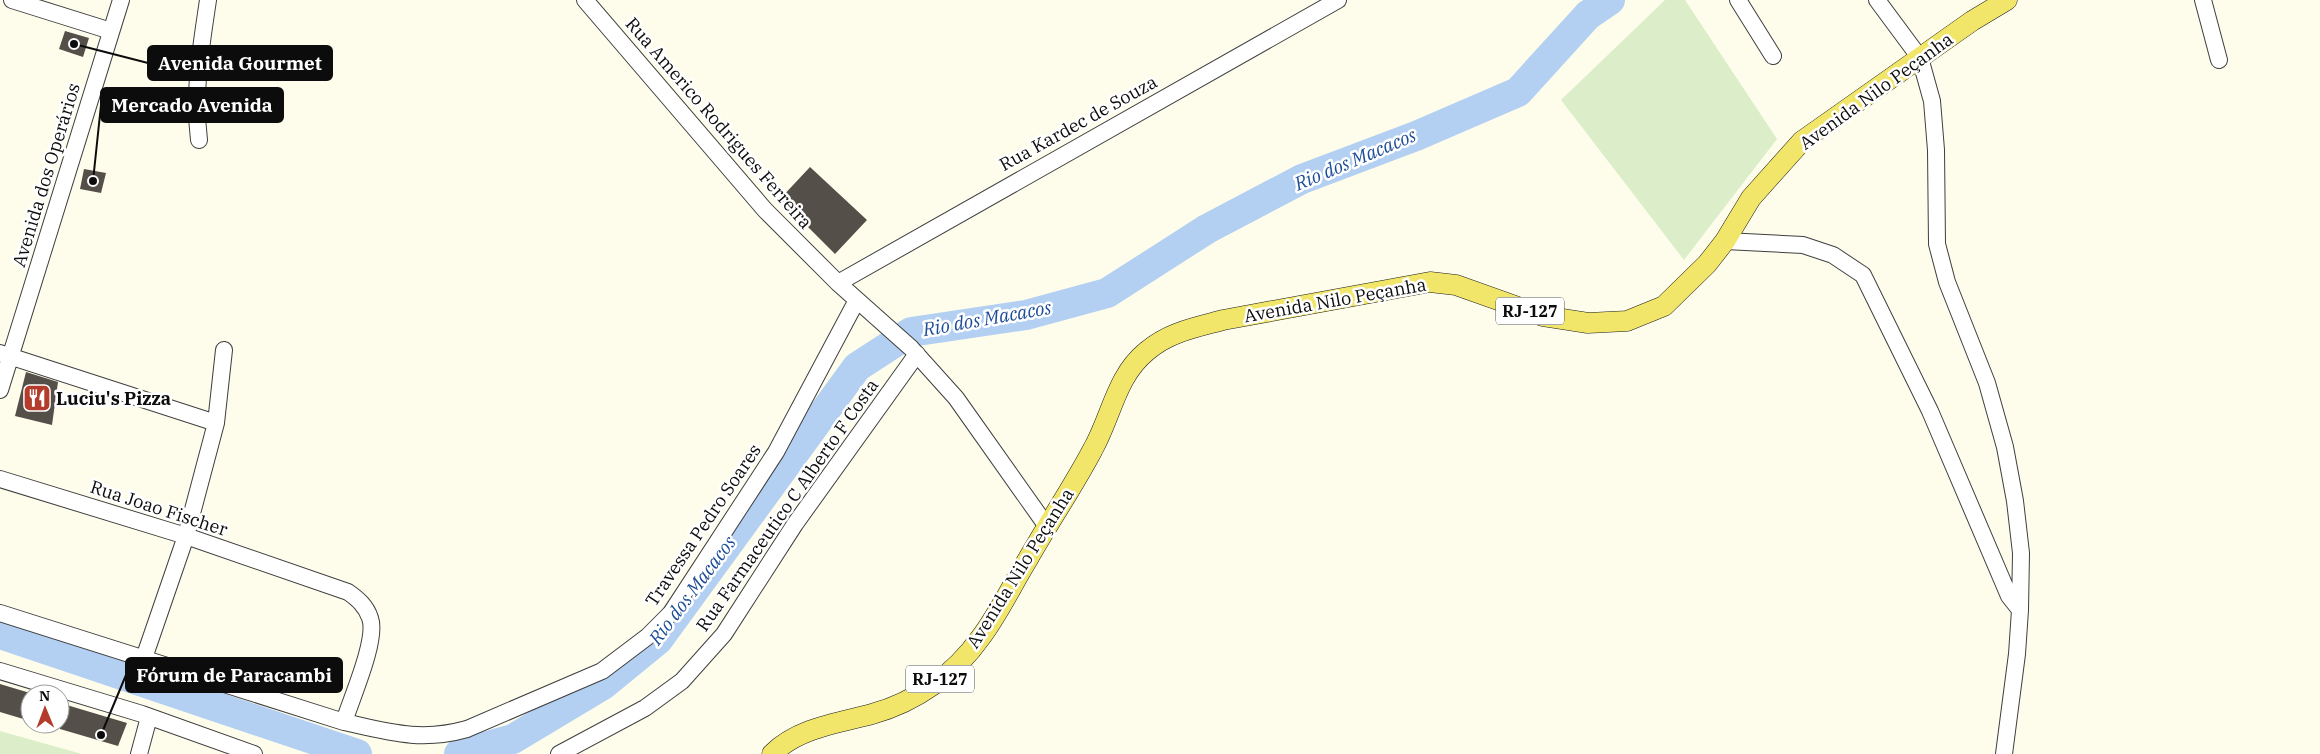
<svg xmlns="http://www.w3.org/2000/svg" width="2320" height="754" font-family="'IBM Plex Serif',serif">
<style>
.pitch{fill:#dbeec9}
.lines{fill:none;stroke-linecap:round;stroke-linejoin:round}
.river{stroke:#b3d0f2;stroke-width:30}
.building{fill:#544f49}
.minor-casing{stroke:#3f3f3f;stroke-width:18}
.major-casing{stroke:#1d1d1d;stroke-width:21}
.minor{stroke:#fff;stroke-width:16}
.major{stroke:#f1e669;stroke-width:20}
.labels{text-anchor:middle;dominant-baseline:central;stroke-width:5;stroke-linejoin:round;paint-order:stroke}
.shield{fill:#fff;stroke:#555;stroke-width:1}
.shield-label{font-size:16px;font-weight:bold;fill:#0c0c0c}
.street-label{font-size:18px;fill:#0c0c0c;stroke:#fff}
.poi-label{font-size:18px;font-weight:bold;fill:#0c0c0c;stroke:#fff;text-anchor:start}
.water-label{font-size:19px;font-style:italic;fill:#1d4d96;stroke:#fff}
.leader{fill:none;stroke:#0c0c0c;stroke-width:2}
.callout-dot{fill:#0c0c0c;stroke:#fff;stroke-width:2}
.callout{fill:#0c0c0c;stroke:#0c0c0c;stroke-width:2}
.callout-label{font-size:19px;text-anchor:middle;font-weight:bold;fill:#fff}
</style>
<rect width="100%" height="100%" fill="#fefdeb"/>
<path class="pitch" d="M1665,0H1685L1777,139L1684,260L1561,100Z
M0,731L82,754H0Z"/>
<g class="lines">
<path class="river" d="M0,634L357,754
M459,754L513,739L603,685L658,640L857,367L911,332L1026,315L1107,293L1207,229L1302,179L1416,136L1518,92L1588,15L1610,0"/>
</g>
<path class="building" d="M65,31L89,38L83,57L59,49Z
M810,167L867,220L835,254L780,199Z
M84,169L106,173L101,193L80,189Z
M26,372L58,382L52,425L15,416Z
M0,684L30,693V721L0,712Z
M60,703L127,723L118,746L60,729Z"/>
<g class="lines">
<defs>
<path id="minor" d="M12,0L111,31
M585,0L765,210L838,283L911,348L956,398L1048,528
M1738,0L1773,56
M1877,0L1920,58L1932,101L1936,150L1937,244L1947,282L1987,383L2005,447L2015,501L2021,553L2020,610L2017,654L2004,754
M2203,0L2219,60
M199,140C193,91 201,48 208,0
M1725,241L1803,245L1833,255L1863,275L1930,411L2009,596L2020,610
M838,283L1338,0
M0,353L216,423
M0,390L121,0
M0,479L186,536L348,592C358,599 366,606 370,618C378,639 351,699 344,722
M0,613L344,722C389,732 421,742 467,729L602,671L647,637L671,613L776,452L857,300
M144,658L186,536L216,423L224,350
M0,671L142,714L254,754
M139,754L149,717
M559,754L645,708L682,681L724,634L795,524L917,354"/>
<path id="major" d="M772,754C798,728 838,723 872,714C916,702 955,674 981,637C999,613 1012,585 1028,559C1049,522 1073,487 1093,449C1112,415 1116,376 1147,351C1169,332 1197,327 1223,320L1430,282L1456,285L1543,316L1588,323L1627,321L1664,306L1707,264L1725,241L1751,198L1802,141L1972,21L2007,0"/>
</defs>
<use href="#minor" class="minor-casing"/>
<use href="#major" class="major-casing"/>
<use href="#minor" class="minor"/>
<use href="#major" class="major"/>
</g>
<defs>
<symbol id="restaurant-square" viewBox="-11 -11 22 22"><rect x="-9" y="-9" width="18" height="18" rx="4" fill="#b33c2c" stroke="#fff"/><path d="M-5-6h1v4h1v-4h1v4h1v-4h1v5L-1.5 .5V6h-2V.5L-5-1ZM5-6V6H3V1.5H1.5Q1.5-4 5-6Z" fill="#fff"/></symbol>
</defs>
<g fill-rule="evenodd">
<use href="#restaurant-square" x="21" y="382" width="32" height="32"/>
</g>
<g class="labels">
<g class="shield">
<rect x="1496" y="297.5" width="68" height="27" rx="4"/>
<rect x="906" y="665.5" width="68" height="27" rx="4"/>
</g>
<g class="shield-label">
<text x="1530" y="311">RJ-127</text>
<text x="940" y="679">RJ-127</text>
</g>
<g class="street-label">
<text transform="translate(1876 91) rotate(-36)">Avenida Nilo Peçanha</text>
<text transform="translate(719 123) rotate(49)">Rua Americo Rodrigues Ferreira</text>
<text transform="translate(1078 123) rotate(-29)">Rua Kardec de Souza</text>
<text transform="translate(46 175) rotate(-73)">Avenida dos Operários</text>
<text transform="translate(1335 300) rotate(-10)">Avenida Nilo Peçanha</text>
<text transform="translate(787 505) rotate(-55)">Rua Farmaceutico C Alberto F Costa</text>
<text transform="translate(159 508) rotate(18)">Rua Joao Fischer</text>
<text transform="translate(703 525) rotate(-56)">Travessa Pedro Soares</text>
<text transform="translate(1020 568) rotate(-58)">Avenida Nilo Peçanha</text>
</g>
<g class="poi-label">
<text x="56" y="398">Luciu's Pizza</text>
</g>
<g class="water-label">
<text transform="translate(1355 159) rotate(-23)">Rio dos Macacos</text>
<text transform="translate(987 318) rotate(-10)">Rio dos Macacos</text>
<text transform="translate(692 590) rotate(-53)">Rio dos Macacos</text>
</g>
</g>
<path class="leader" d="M74 44L148 63M93 181L101 105M101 735L126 675"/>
<g class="callout-dot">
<circle cx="74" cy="44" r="5"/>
<circle cx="93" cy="181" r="5"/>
<circle cx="101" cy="735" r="5"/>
</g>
<g class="callout">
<rect x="148" y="46" width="184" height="34" rx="5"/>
<rect x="101" y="88" width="182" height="34" rx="5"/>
<rect x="126" y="658" width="216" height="34" rx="5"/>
</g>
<g class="callout-label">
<text x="240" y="70">Avenida Gourmet</text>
<text x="192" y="112">Mercado Avenida</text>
<text x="234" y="682">Fórum de Paracambi</text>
</g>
<g transform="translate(45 709) rotate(359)"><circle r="24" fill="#ffffff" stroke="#9e9e9e"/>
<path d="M0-4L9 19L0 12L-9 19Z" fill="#b33c2c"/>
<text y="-8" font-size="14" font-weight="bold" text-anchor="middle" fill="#0c0c0c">N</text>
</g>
</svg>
